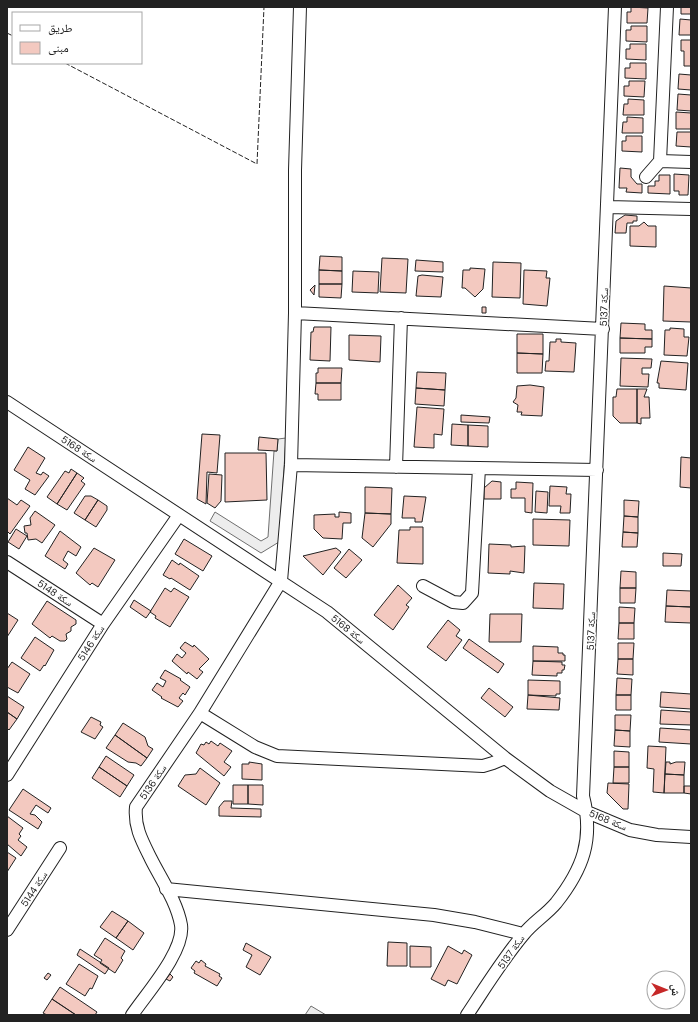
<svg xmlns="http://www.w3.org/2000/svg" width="698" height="1022" font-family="'DM Sans','Noto Naskh Arabic',sans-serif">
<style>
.parking{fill:#ededed;stroke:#6f6f6f}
.building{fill:#f3c9c0;stroke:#222}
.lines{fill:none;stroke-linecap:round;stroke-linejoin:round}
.minor-casing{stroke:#222;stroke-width:14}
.minor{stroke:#fff;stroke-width:12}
.fence{stroke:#222;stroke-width:1;stroke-dasharray:5 2;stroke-linecap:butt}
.labels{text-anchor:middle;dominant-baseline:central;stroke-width:3;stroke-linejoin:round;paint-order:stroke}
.street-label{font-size:10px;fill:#222;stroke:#fff}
</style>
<rect width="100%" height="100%" fill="#fff"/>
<path class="parking" d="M286,438L279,542L261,553L210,521L215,512L261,541L268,537L274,451H277L278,439Z
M311,1006L326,1015H305Z"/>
<path class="building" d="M631,7L648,8L647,23H627V12H631Z
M681,7H691V14H681Z
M680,19L691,20V35H679Z
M631,26H647V42L626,41V30H631Z
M681,40H691V66H684V51H681Z
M630,44H646V60L626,59V49H630Z
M630,63H646V79L625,78V68H630Z
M679,74L691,75V90L678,89Z
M629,81H645L644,97L624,96V86H629Z
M678,94L691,95V111L677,110Z
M628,99L644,100V115H623L624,104H628Z
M676,112L691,113V129H676Z
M627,117L643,118V133H622L623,122H627Z
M677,132H691V147L676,146Z
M626,136H642V152L622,151V141H626Z
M620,168L631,169V177L637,184H642V193L626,192L627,188H619Z
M674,174L689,175L688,195H679V191H674Z
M659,175H670V194L648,193V186H655V181H659Z
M625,215L637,216V221H633V223H627L626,233H615L616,221Z
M644,222L648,226H656V247L630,246V226H639Z
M320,256L342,257V271L319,270Z
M382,258L408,259L406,293L380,292Z
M416,260L443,262V272L415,271Z
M493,262L521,263L520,298L492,297Z
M470,268L485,269L483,289L475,297L465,288H462L463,270H470Z
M319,270L342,271V284H319Z
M524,270L547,271L546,278H550L547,306L523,304Z
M353,271L379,272L378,293L352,292Z
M422,275L443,277L441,297L416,296L418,276Z
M319,284H342L341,298L319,297Z
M315,285L314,295L310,290Z
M664,286L691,288V322L663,321Z
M482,307H486V313H482Z
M621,323L645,324V330H652V339L620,338Z
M314,327H331L330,361L310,360L311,332H313Z
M670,328L684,329V337H689L687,356L664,355L665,330H670Z
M517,334H543V354L517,353Z
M349,335L381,336L380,362L349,360Z
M620,338L652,339V347H645V353H620Z
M556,339H561V342L576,343L574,372L545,371L546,361H549L550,342H556Z
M517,353L543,354L542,373H517Z
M621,358L652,359L651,368H642V374H649L648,387L620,386Z
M661,361L688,363L686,390L659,388V383H657Z
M318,368H342L341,383H316V373H318Z
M417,372L446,373L445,390L416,388Z
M316,383H341V400H318V394H315Z
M530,385L544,387L542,416L521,415L522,412H517L518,405L513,402L516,398L517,386Z
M416,388L445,390L444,406L415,404Z
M617,389H637V423H620L613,416V397H616Z
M637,389H647L644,397H649L650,418H641V424L637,423Z
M417,407L444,409L442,435L434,434V448L414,447Z
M461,415L490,417L489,423L461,422Z
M452,424L468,425V446L451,445Z
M468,425L488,426V447L468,446Z
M202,434L220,435L217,473L207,472L206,504L197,499Z
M259,437L278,439L277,451L258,450Z
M28,447L45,458L36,473L41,475L43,472L49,476L35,495L25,489L30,480L14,470Z
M225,453H266L267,500L225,502Z
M681,457L691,458V488L680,487Z
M71,469L77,473L57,504L47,497L65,471L69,473Z
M77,473L84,478L81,481L85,484L67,510L57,504Z
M209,474L222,475L221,501L215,508L207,503Z
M492,481L501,482V499H484V488Z
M516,482L533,483L532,513L525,512V498H511V489H516Z
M550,486L567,487L566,494H571L570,513H560L561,506H549Z
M365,487L392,488L391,514L365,513Z
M536,491L548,492L547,513L535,512Z
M85,496H91L98,500L85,520L74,513Z
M404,496L426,497L422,522H415V518H402Z
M7,498L17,505L21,500L30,506L10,534L7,531Z
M98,500L107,506V510L96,527L85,520Z
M624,500L639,501L638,517L624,516Z
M35,511L55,525L42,543L36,539L28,540L27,533H25L24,526L31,525L30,518Z
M339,512L351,513V523H343L342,539L323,538L314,529V515L335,514V517H339Z
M365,513L391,514V524L373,547L362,538Z
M624,516L638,517V533L623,532Z
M533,519L570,520L569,546L533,545Z
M410,527H423V564L397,563L399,530H410Z
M16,529L27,536L19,549L8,542Z
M60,531L81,547L76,556L68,551L63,560L68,564L65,569L45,556Z
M623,532L638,533L637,547H622Z
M184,539L212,556L203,571L175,554Z
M489,544L511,545V547L525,546L524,573L510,571V574L488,573Z
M94,548L115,560L98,587L92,583L90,585L76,573Z
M336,548L341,552L323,575L303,556Z
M349,549L362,560L346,578L334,568Z
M663,553L682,554L681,566H663Z
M172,560L179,565L180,563L199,576L190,590L171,578L170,579L163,575Z
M621,571L636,572V588H620Z
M534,583L564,584L563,609L533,608Z
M398,585L412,598L406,605L409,607L393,630L374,615Z
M165,588L171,592L174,588L189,597L170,627L155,618L156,616L150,612Z
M620,588H636L635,603H620Z
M667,590L691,591V607L666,606Z
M134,600L151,611L146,618L130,607Z
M47,601L76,620V624L71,627V631L66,634L67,639L65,641H60L52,636L50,638L32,624Z
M666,606L691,607V623L665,622Z
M619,607L635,608L634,623H619Z
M7,613L18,620L7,637Z
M490,614H522L521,642H489Z
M448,620L460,630L456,636L462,640L446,661L427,647Z
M619,623H634V639H618Z
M35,637L54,650L45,666L44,665L40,671L21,658Z
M469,639L504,664L498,673L463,648Z
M185,642L193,647L194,645L209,659L199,669L203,672L197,679L188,672L187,674L172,661L177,654L182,658L186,653L180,648Z
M618,643H634L633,659H618Z
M533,646L558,647V653H563V655H565V661H533Z
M618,659H633V675L617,674Z
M533,661L562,662V665H565L564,670H562V673H557V676L532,675Z
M12,662L30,674L18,693L7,687V669Z
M165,670L181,679L180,680L190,687L185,695L183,693L179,698L183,701L178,707L161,698L162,697L152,690L157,683L163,687L166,681L160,678Z
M617,678L632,679L631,695H616Z
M528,680L560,681V694H556V696L528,695Z
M489,688L513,707L505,717L481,698Z
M661,692L691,694V709L660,707Z
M528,695L560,698L559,710L527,709Z
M616,695H631V710H616Z
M7,696L24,707L17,719L7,712Z
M661,710L691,712V725L660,724Z
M7,712L17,719L9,730L7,728Z
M615,715H631L630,731L615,730Z
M91,717L101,722L100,725L103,727L95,739L81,732Z
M123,723L145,737L148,746L153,749L147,758L115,735Z
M660,728L691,730V744L659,742Z
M615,730L630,731V747L614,746Z
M115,735L147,758L141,766L136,763L128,762L106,748Z
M211,741L218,746L220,743L232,751L224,762L231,767L224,776L196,753L201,744L204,745L206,742L209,744Z
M648,746L666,747L664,793L653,792L654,769L647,768Z
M614,751L629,752V767H614Z
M106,756L134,775L127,786L99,767Z
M249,762L262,764V780L242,779V764H249Z
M666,762H670V764L676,762H685L684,775L665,774Z
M99,767L127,786L120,797L92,778Z
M614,767H629V783H613Z
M200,768L220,783L206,805L178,786L185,775L196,774Z
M665,774L684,775V793H664Z
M608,783L629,784L628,809H623L607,793Z
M233,785H248V804H233Z
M248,785H263V805L248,804Z
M684,786H691V794L684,793Z
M23,789L51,808L48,813L36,805L30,814L35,815L42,822L38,829L9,810Z
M224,801H232L231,808L261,809V817L219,816V807Z
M7,816L23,828L19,834L21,836L18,840L27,847L21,856L7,844Z
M7,852L16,858L7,872Z
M112,911L128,921L116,938L100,927Z
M128,921L144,933L133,950L116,938Z
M105,938L125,951L121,958L123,960L115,973L100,963L102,960L94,955Z
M388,942L407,943V966H387Z
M246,943L271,957L260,975L246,967L252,955L243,950Z
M410,946L431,947V967H410Z
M448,946L462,954L464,950L472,955L457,984L448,980L445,986L431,979Z
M80,949L109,968L105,974L77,955Z
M201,960L206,964L205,966L220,974L219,976L222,978L217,986L194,973L195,971L191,968L196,961L199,963Z
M79,964L98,976L92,989L90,988L85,996L66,984Z
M48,973L51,975L47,980L44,978Z
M170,974L173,977L170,981L166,979Z
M60,987L97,1012L95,1015H76L52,999Z
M52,999L76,1015H47L43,1013Z"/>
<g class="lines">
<defs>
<path id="minor" d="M660,161L667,7
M646,177L660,161L691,162
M608,207L691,209
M295,313L603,329
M7,402L327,612L505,758L550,791L587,812L630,830L657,835L691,837
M291,465L597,470
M396,467L401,318
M7,562L103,624
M423,586L453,602L463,603L472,593L479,468
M200,713L255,747L277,756L483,766L493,763L505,758
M7,775L103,624L179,515
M166,889L434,915L475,922L523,934
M7,930L60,848
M132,1015C146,994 185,951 181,925C177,902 161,879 151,859C142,841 134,827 136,807L200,713L281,581L291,465L295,313V170L300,7
M467,1015C485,988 502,960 523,935C532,923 546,915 556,903C583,869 594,839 583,796L615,7"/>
</defs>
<use href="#minor" class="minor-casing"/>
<use href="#minor" class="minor"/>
<path class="fence" d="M7,33L13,36
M65,63L257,164L264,7"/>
</g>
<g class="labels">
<g class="street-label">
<text transform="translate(604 307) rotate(-88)">سكة 5137</text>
<text transform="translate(79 449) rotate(33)">سكة 5168</text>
<text transform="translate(55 593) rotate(33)">سكة 5148</text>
<text transform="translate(348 629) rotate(39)">سكة 5168</text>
<text transform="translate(591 631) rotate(-88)">سكة 5137</text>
<text transform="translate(91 643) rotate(-57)">سكة 5146</text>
<text transform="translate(153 782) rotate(-56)">سكة 5136</text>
<text transform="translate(608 820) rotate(22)">سكة 5168</text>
<text transform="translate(34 889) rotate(-57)">سكة 5144</text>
<text transform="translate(511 952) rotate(-55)">سكة 5137</text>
</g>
</g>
<rect width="698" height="1022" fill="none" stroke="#222222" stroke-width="16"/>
<rect x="12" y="12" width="130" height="52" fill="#ffffff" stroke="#a7a7a7"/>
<rect x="20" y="25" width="20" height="6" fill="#ffffff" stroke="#a7a7a7"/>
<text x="48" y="32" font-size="12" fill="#222222">طريق</text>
<rect x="20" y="42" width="20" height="12" fill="#f3c9c0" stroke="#a7a7a7"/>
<text x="48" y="52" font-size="12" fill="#222222">مبنى</text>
<g transform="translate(666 990) rotate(91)"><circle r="19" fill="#ffffff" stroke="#a7a7a7"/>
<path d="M0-3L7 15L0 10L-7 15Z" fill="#c62828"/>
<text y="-6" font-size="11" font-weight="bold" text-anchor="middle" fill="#222222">ش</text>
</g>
</svg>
